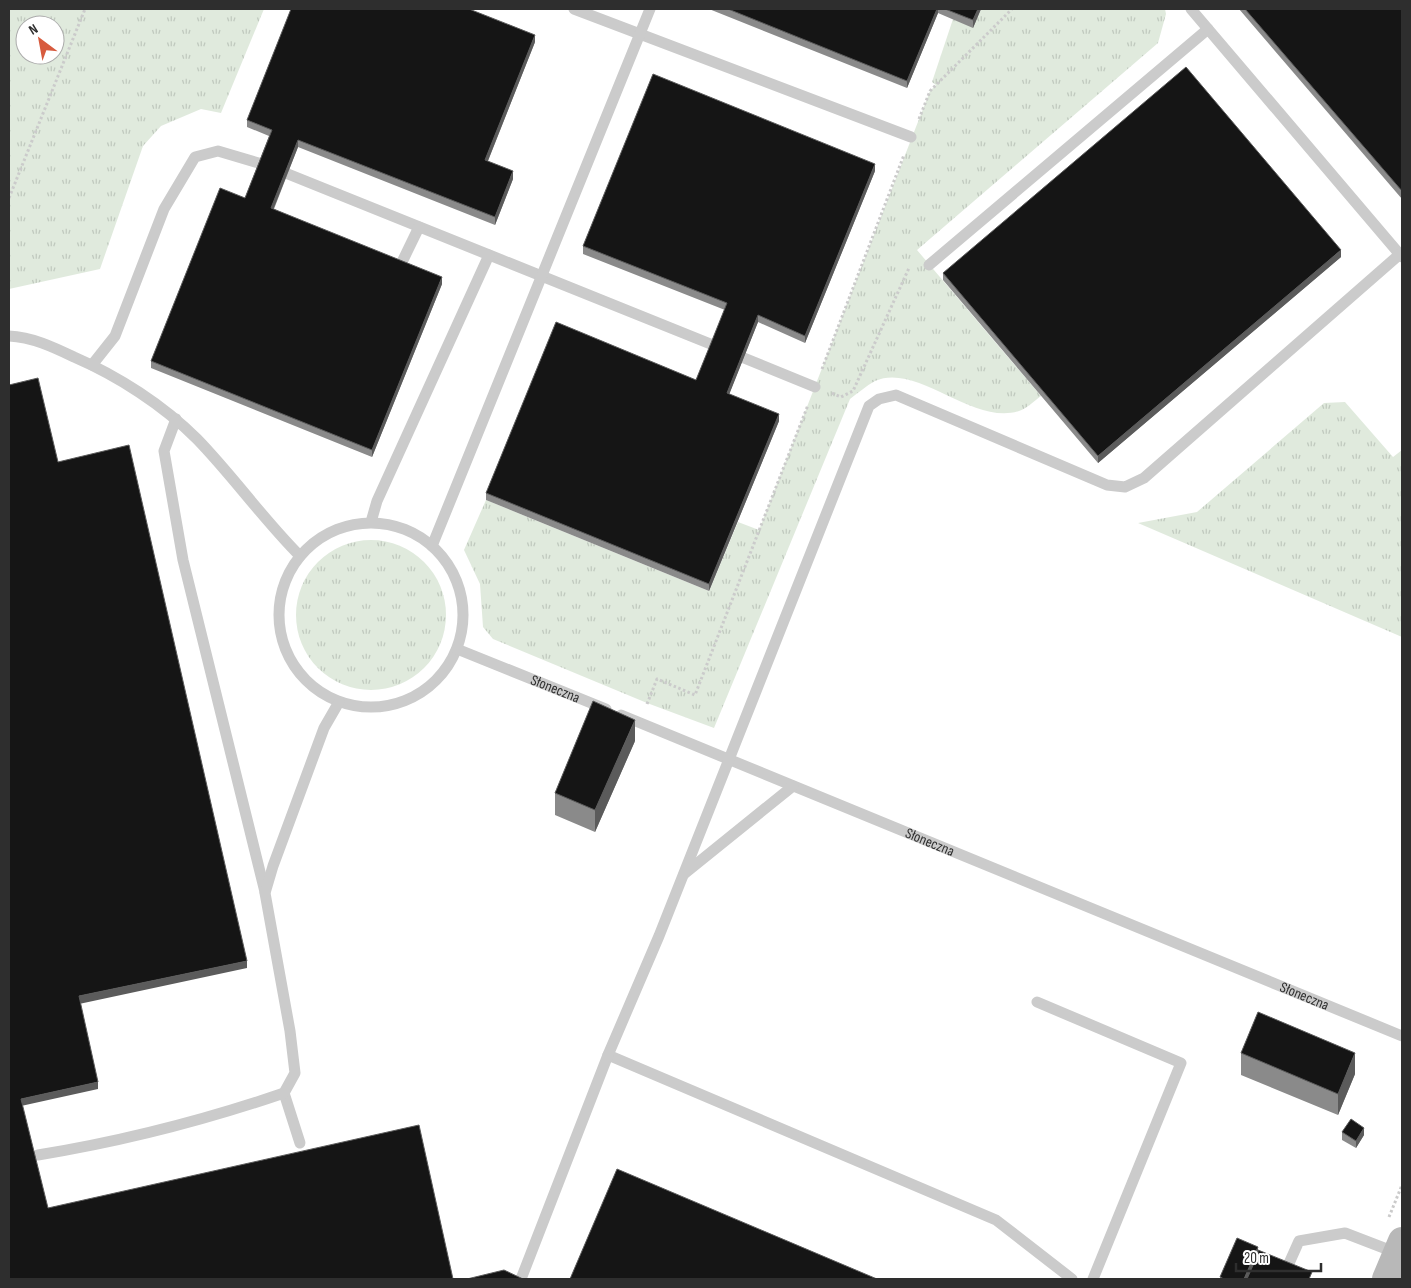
<svg xmlns="http://www.w3.org/2000/svg" width="1411" height="1288" font-family="'Sofia Sans Condensed',sans-serif">
<style>
.grass{fill:url(#grass-tufts);fill-rule:evenodd}
.lines{fill:none;stroke-linecap:round;stroke-linejoin:round}
.path{stroke:#cbcbcb;stroke-width:3;stroke-dasharray:2.5 2.5;stroke-linecap:butt}
.lane{stroke:#cbcbcb;stroke-width:11}
.secondary{stroke:#b8b8b8;stroke-width:28}
.wall{fill:#8a8a8a}
.shaded-wall{fill:#5b5b5b}
.building{fill:#151515;stroke:#5b5b5b}
.labels{text-anchor:middle;dominant-baseline:central;stroke-width:5;stroke-linejoin:round;paint-order:stroke}
.street-label{font-size:15px;fill:#2e2e2e;stroke:#fff}
</style>
<defs>
<pattern id="grass-tufts" width="24" height="20" patternUnits="userSpaceOnUse" patternTransform="scale(1.25)"><rect width="24" height="20" fill="#e0eadd"/><path d="M3 7l-1-3M5 7V3M7 7l1-3M15 17l-1-3M17 17v-4M19 17l1-3" fill="none" stroke="#c0c9be"/></pattern>
</defs>
<rect width="100%" height="100%" fill="#fff"/>
<path class="grass" d="M9,9H264L221,113L201,109L161,126L143,146L100,269L9,289ZM25,25H55V55H25Z
M981,9H1165L1166,14L1158,43L917,250L1041,396C1034,401 1026,409 1019,411C973,426 917,362 875,381C866,386 858,393 850,399L714,728L647,703L493,639L483,627L480,584L464,550L486,500L709,591L738,522L759,530L930,91L936,85L932,82L953,19L973,27Z
M1345,402L1393,457L1402,450V637L1138,523L1197,512L1324,403Z
M296 615a75 75 0 1 1 150 0a75 75 0 1 1-150 0Z"/>
<g class="lines">
<path class="path" d="M919,119L930,91L1012,9
M9,198L85,9
M822,369L904,155
M832,393L841,397L853,391L909,268
M647,704L657,679L695,695L808,405
M1389,1217L1402,1185"/>
<g class="lane">
<path d="M574,9L911,137"/>
<path d="M1191,9L1402,257"/>
<path d="M288,174L713,345"/>
<path d="M403,260L419,227"/>
<path d="M929,265L1208,29"/>
<path d="M9,336C32,337 53,347 74,357C118,376 163,405 197,439C233,476 263,519 300,556"/>
<path d="M744,358L815,387"/>
<path d="M92,365L115,336L164,209L195,157L218,151L262,164"/>
<path d="M176,419L164,451L183,560L265,892"/>
<path d="M371,522L377,501L489,255"/>
<circle cx="371" cy="615" r="92"/>
<path d="M432,546L650,9"/>
<path id="s1" d="M457,649L606,709"/>
<path id="s2" d="M621,715L1402,1036"/>
<path d="M684,874L793,786"/>
<path d="M1037,1002L1181,1063L1093,1279"/>
<path d="M608,1055L996,1220L1072,1279"/>
<path d="M284,1093L300,1143"/>
<path d="M38,1155C124,1141 202,1121 284,1093L295,1073L290,1031L265,893L273,866L324,728L339,702"/>
<path d="M521,1279L608,1055L659,936L869,406L879,399L896,395L1107,485L1125,487L1144,478L1400,254"/>
<path d="M1282,1279L1299,1241L1345,1233L1397,1253"/>
</g>
<path class="secondary" d="M1386,1279L1402,1241"/>
</g>
<path class="wall" d="M709,9H981L973,28L938,13L907,88Z
M1239,9H1402V199Z
M535,42L488,161L513,179L495,225L298,147L274,209L442,284L372,457L151,368V361L245,198L269,136L247,127V120Z
M875,171L805,343L758,322L729,394L779,421L709,591L486,500V493L696,380L725,310L583,254V246Z
M1341,257L1098,463L943,280V273Z
M635,741L595,832L555,815V793Z
M1241,1053L1355,1074L1338,1115L1241,1075Z
M1342,1132L1364,1135L1356,1148L1342,1140Z"/>
<path class="shaded-wall" d="M937,9H938V13L907,88V81Z
M978,9H981L973,28V20Z
M535,35V42L485,168V160Z
M298,140V147L271,215V208Z
M875,164V171L805,343V336Z
M513,171V179L495,225V217Z
M1341,250V257L1098,463V456Z
M442,277V284L372,457V450Z
M758,315V322L727,400V393Z
M779,414V421L709,591V584Z
M635,720V741L595,832V810Z
M247,961V968L79,1004V996Z
M1355,1053V1074L1338,1115V1094Z
M98,1082V1089L21,1106V1099Z
M1364,1128V1135L1356,1148V1141Z
M1258,1247V1262L1250,1279H1244Z"/>
<path class="building" d="M291,9H469L535,35L485,160L513,171L495,217L298,140L271,208L442,277L372,450L151,361L220,188L245,198L272,130L247,120Z
M728,9H937L907,81Z
M945,9H978L973,20Z
M1245,9H1402V191Z
M1186,67L1341,250L1098,456L943,273Z
M653,74L875,164L805,336L758,315L727,393L779,414L709,584L486,493L556,322L696,380L713,338L727,303L583,246Z
M38,378L58,462L129,445L247,961L79,996L98,1082L21,1099L48,1208L419,1125L453,1279H9V385Z
M593,701L635,720L595,810L555,793Z
M1258,1012L1355,1053L1338,1094L1241,1053Z
M1351,1119L1364,1128L1356,1141L1342,1132Z
M617,1169L877,1279H570Z
M1237,1238L1258,1247L1244,1279H1224L1220,1277Z
M1258,1250L1312,1272L1309,1279H1247L1258,1254Z
M504,1270L523,1279H467Z"/>
<g class="labels">
<g class="street-label">
<text stroke="none"><textPath href="#s1" startOffset="106">Słoneczna</textPath></text>
<text stroke="none"><textPath href="#s2" startOffset="334">Słoneczna</textPath></text>
<text stroke="none"><textPath href="#s2" startOffset="739">Słoneczna</textPath></text>
</g>
</g>
<rect width="1411" height="1288" fill="none" stroke="#2e2e2e" stroke-width="20"/>
<g transform="translate(40 40) rotate(328)"><circle r="24" fill="#ffffff" stroke="#ababab"/>
<path d="M0-4L9 19L0 12L-9 19Z" fill="#d75b3e"/>
<text y="-8" font-size="14" font-weight="bold" text-anchor="middle" fill="#2e2e2e">N</text>
</g>
<path d="M1236 1263v8h85v-8" fill="none" stroke="#2e2e2e" stroke-width="2.5"/>
<text x="1244" y="1263" font-size="15" fill="#2e2e2e" stroke="#ffffff" stroke-width="4" paint-order="stroke">20 m</text>
</svg>
